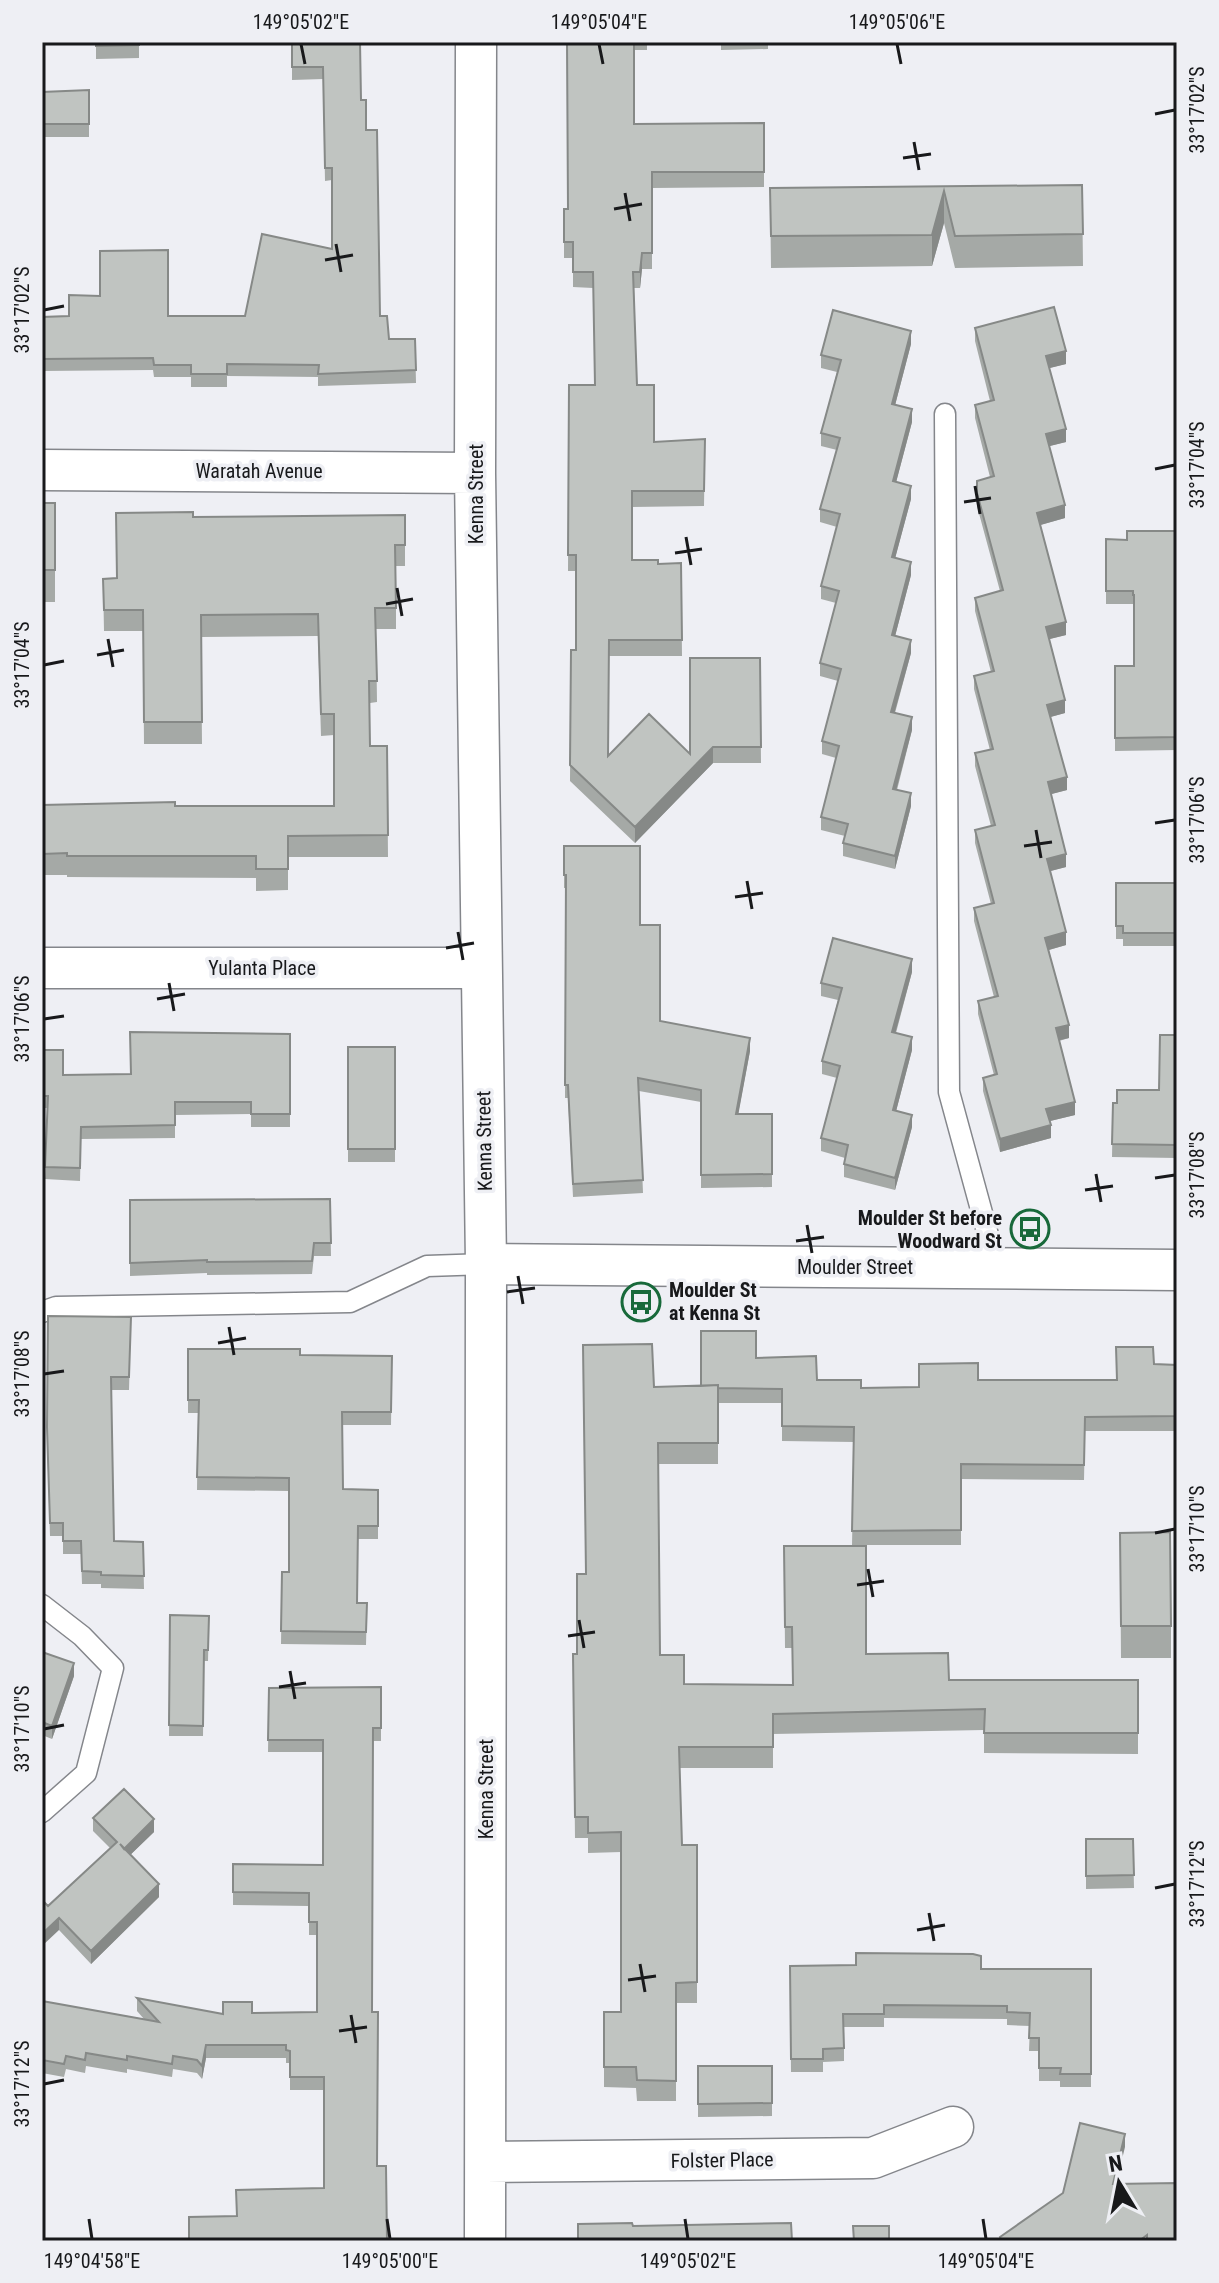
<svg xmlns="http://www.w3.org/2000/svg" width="1219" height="2283" font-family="'Roboto Condensed',sans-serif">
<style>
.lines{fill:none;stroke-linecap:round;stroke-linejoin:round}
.service-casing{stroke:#84868b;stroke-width:23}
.minor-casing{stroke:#84868b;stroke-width:43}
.service{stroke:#fff;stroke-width:20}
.minor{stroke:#fff;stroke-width:40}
.wall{fill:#a5a9a6}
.shaded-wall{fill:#868987}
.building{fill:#c0c4c1;stroke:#868987;stroke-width:2}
.ticks{fill:none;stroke:#18191b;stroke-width:3}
.labels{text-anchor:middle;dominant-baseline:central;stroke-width:7;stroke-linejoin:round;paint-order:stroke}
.street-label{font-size:20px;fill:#18191b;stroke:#eeeff4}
.poi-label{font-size:20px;font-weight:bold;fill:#18191b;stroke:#eeeff4;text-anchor:end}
.neatline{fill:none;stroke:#18191b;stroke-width:3}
.ticks-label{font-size:20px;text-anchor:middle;fill:#18191b}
</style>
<rect width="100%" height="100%" fill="#eeeff4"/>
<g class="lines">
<defs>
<path id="service" d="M945,414L949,1092L997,1268
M42,1312L56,1307L350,1302L427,1266L486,1264
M42,1605L82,1636L113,1668L86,1773L42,1812"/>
<path id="minor" d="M476,42L475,473L486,1264L485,2241
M42,470L475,473
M42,968H481
M486,1264L1177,1270
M486,2162L873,2158L953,2127"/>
</defs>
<use href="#service" class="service-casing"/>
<use href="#minor" class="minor-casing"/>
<use href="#service" class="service"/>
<use href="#minor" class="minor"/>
</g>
<path class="wall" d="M96,42H139V58L96,59Z
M292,42L361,100L366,130L380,316L389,339H415L416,383L318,386V377L227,376V387H191V377H154L153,370L42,371V317L245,316L332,249V180L325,181L323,79L292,80Z
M567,42H647V50H634V124L764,123V187L652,188V269H642L640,288H634L637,385L654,442L705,439L704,506L632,507V560L658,564L681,563L682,656H609L608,756L690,754L760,658L761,763H713L635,843L570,781L571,650H576V571H568L569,385H595L593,288L573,287V258H564V209H568Z
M721,42H768V49L721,50Z
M89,90V137H42V92Z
M1082,185L1083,266L955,268L944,223L932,266L771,268L770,188Z
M975,328L1066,364L1049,368L1066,442L1049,446L1065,518L1040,525L1066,635L1049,639L1065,713L1050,717L1067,790L1051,794L1066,867L1050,871L1066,945L1049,950L1069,1038L1059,1041L1075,1115L1050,1121L1051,1138L1000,1152L983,1091V1078L994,1075L978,1014V1001L994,997L974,921V908L991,904L975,843V830L991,826L975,766V753L990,750L974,689V676L991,672L975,611V598L1000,591L977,506V481L990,477L975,418V405L990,401L975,341Z
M911,344L895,405L912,422L896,482L911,499L895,558L911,575L895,636L911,653L895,713L912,730L897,790L911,806L895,869L843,856V843L845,836L821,830V817L836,758L822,754V741L838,681L820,676V663L836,603L821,599V586L837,527L820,522V509L837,450L821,446V433L837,372L821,368V355Z
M42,503H55V602H42Z
M193,517L405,545V566H396V629H376L377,702L370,703V746H387L388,857H288V890L256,891V878L67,877V875H42V805L175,806H334V735L321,736L318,636L201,637L202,744H144L143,631H104L103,579L116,578Z
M1177,531V750L1115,751V666H1134V608H1133V604H1106V539L1127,540Z
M564,846L640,925L660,1021L750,1051L738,1114H772V1187L701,1188V1102L639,1091L643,1193L573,1197L568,1098H565L566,888H564Z
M1116,883H1177V946H1123V939H1116Z
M912,972L896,1033L912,1050L896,1111L912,1127L895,1190L844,1177V1164L845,1158L821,1151V1138L837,1078L822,1074V1061L838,1000L821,996V983Z
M290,1034V1127H251V1114L175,1115V1138L81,1139L80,1181L45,1179L48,1108H42V1050L63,1075L130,1074Z
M1177,1035V1158L1112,1157L1113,1103L1159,1090Z
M348,1047H395V1162H348Z
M330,1199L331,1256H314L312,1274L207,1275V1273L130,1276V1200Z
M131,1317L129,1390H111L114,1541L143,1542L144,1589L101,1588V1584H82L81,1554H63V1536H50L47,1440Z
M188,1349L300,1355L392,1356L391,1425H342L343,1489L378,1490V1539H358L357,1603H367L366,1645L281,1644L282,1572H289V1491L197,1490L198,1413H188Z
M756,1358L817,1380L861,1388L919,1387L978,1380H1117L1154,1364L1177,1365V1431H1085L1084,1480L961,1479V1545H852L854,1442L782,1441V1403H718V1464H658L660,1655L684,1684L792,1685V1648H785L784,1546L866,1654L949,1680H1138V1754L984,1753V1730L773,1734V1768H680L682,1845H697V2003H676V2101H637L636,2088L604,2087V2012H621V1852L588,1853V1838H575L573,1654H577L586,1574L654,1387L701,1386Z
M1120,1533L1171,1626V1658H1121Z
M170,1615L209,1616L208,1661H204L203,1736H169Z
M42,1652L74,1676L52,1739L42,1735Z
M381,1687V1741H373L372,2012L377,2166L387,2241L237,2216L324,2188V2090H290V2063H286V2058H206L202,2079L197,2073L173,2069L172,2077L127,2069V2073L86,2066L85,2073L66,2069L64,2077L42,2073V2001L144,2019L137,2011V1998L223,2014L317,2012V1935H309V1906L233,1905V1864L323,1865V1752H268L269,1688Z
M93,1818L154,1832L130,1855L159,1897L91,1964L59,1930L48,1906L110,1848L93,1831Z
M1086,1839H1133L1134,1888L1086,1889Z
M790,1966L981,1969H1091V2087H1060V2081H1039V2051H1029L1030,2026L1007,2025V2019L884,2018V2027H844V2061L823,2062V2072H791Z
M698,2066H772V2116L698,2117Z"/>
<path class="shaded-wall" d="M944,191V223L932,266V235Z
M642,253V269L640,288V272Z
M911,331V344L892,417V404Z
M1066,351V364L1046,369V356Z
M912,409V422L893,494V481Z
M1066,429V442L1046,447V434Z
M911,486V499L892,570V557Z
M1065,505V518L1037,526V513Z
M911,562V575L892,648V635Z
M1066,622V635L1046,640V627Z
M911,640V653L891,725V712Z
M1065,700V713L1047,718V705Z
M912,717V730L893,802V789Z
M713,747V763L635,843V827Z
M1067,777V790L1048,795V782Z
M911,793V806L895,869V856Z
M1066,854V867L1047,872V859Z
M1066,932V945L1045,951V938Z
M912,959V972L892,1045V1032Z
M1069,1025V1038L1056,1041V1028Z
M912,1037V1050L893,1123V1110Z
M750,1038V1051L736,1127V1114Z
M1075,1102V1115L1046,1122V1109Z
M912,1115V1127L895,1190V1178Z
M1051,1125V1138L1000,1152V1139Z
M74,1663V1676L52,1739V1726Z
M154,1819V1832L124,1861V1849Z
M159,1884V1897L91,1964V1951Z
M59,1918V1930L42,1946V1934Z
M206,2045V2058L202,2079V2066Z
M1125,2134V2147L1113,2196V2184Z"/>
<path class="building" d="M96,42H139V45L96,46Z
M292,42H360L361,100H366V130H377L380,316H387L389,339H415L416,370L318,374L319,365L227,364V374H191V365H154L153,358L42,359V317L69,316V295L100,296V251L168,250V316H245L262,234L332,249V168H325L323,67H292Z
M567,42H634V124L764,123V172H652V253H642L640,272H633L637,385H654V442L705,439L704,491H632V560H658V564L681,563L682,640H609L608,756L649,714L690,754V658H760L761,747H713L635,827L570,765L571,650H576V555H568L569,385H595L593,272H573V242H564V209H568Z
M89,90V124H42V92Z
M1082,185L1083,234L955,236L944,191L932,235L771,236L770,188Z
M1054,307L1066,351L1046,356L1066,429L1046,434L1065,505L1037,513L1066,622L1046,627L1065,700L1047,705L1067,777L1048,782L1066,854L1047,859L1066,932L1045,938L1069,1025L1056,1028L1075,1102L1046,1109L1051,1125L1000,1139L983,1078L997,1074L978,1001L998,996L974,908L994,903L975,830L995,825L975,753L993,749L974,676L994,671L975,598L1003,590L977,493V481L994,476L975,405L994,400L975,328Z
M833,310L911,331L892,404L912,409L893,481L911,486L892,557L911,562L892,635L911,640L891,712L912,717L893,789L911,793L895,856L843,843L848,824L821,817L839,746L822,741L841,669L820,663L839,591L821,586L840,514L820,509L840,438L821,433L841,360L821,355Z
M42,503H55V570H42Z
M193,512V517L405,515V545H395L396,608H375L377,681H369L370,746H387L388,835L288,836V869H256V856H67V853L42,854V805L175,802V806H334V714H321L318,614L201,615L202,722H144L143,610H104L103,579L117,578L116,513Z
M1127,531H1177V737L1115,738V666H1134V595H1133V591H1106V539L1127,540Z
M564,846H640V925H660V1021L750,1038L736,1114H772V1174L701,1175V1090L638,1078L643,1180L573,1184L568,1085H565L566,875H564Z
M1116,883H1177V933H1123V926H1116Z
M833,938L912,959L892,1032L912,1037L893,1110L912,1115L895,1178L844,1164L848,1145L821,1138L840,1066L822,1061L842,988L821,983Z
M130,1032L290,1034V1114H251V1102H175V1125L81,1127L80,1168L45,1167L48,1096H42V1050H63V1075L131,1074Z
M1160,1035H1177V1145L1112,1144L1113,1103H1117V1090H1159Z
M348,1047H395V1149H348Z
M330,1199L331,1243H314L312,1261L207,1262V1260L130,1263V1200Z
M48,1316L131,1317L129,1377H111L114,1541L143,1542L144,1576L101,1575V1572L82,1571L81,1541H63V1523H50L47,1427Z
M701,1331H756V1358L816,1356L817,1380H861V1388L919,1387V1364L978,1363V1380H1117L1116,1347H1153L1154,1364L1177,1365V1416L1085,1417L1084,1465L961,1464V1530L852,1531L854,1427L782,1426V1389L718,1388V1385L701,1386Z
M652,1344L654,1387L718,1385V1443H658L660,1655H684V1684L793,1685L792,1627H785L784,1546H866V1654L948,1653L949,1680H1138V1733H984L985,1709L773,1714V1747H679L682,1845H697V1982L676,1983V2081L637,2080L636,2067H604V2012H621V1832L588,1833V1817H575L573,1654H577V1574H586L583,1345Z
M188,1349H300V1355L392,1356L391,1412H342L343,1489L378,1490V1526H358L357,1603H367L366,1632L281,1631L282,1572H289V1478L197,1477L199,1400H188Z
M1170,1532L1171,1626H1121L1120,1533Z
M170,1615L209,1616L208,1650H204L203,1726L169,1725Z
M42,1652L74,1663L52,1726L42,1722Z
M381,1687V1728H373L372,2012H378L377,2166H386L387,2241H189V2217L237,2216L236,2190L324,2188V2077H290V2051L286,2050V2045H206L202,2066L197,2060L173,2056L172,2064L127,2056V2060L86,2053L85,2060L66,2056L64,2064L42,2060V2001L159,2022L137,1998L223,2014V2002H252V2013L317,2012V1922H309V1893L233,1892V1864L323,1865V1740H268L269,1688Z
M124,1789L154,1819L124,1849L120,1844L159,1884L91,1951L59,1918L42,1934V1900L48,1906L117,1842L93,1818Z
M1086,1839H1133L1134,1875L1086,1876Z
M856,1953L973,1954L981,1956V1969H1091V2074H1060L1061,2068H1039V2038H1029L1030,2013L1007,2012V2006L884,2005V2014H843L844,2048L823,2049V2059H791L790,1966L856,1965Z
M698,2066H772V2103L698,2104Z
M1080,2123L1125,2134L1113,2184L1177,2183V2241H1147V2235L1139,2241H1002L1000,2237L1063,2193Z
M632,2223L633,2226L791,2223L792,2241H578V2224Z
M853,2226H889V2241H854Z"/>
<path class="ticks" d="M301,44L305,64M599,44L603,64M897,44L901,64M1155,114L1175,110M914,142L919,170M903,158L931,154M625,193L630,221M614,209L642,204M336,244L341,272M325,260L353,255M44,310L64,306M1155,469L1175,465M975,486L980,514M964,502L991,498M686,537L691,565M675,553L702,549M397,588L402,616M386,604L413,599M108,639L113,667M97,655L124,650M44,665L64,661M1155,823L1175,820M1036,830L1041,858M1024,846L1052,842M747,881L752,909M735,897L763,893M458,932L463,960M446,948L474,943M169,983L174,1011M157,999L185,994M44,1019L64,1016M1096,1174L1101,1202M1155,1178L1175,1175M1085,1190L1113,1186M807,1225L812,1253M796,1241L824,1237M518,1276L523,1304M507,1292L535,1288M229,1327L234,1355M218,1343L246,1338M44,1374L64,1371M1155,1533L1175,1529M868,1569L873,1597M857,1585L884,1581M579,1620L584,1648M568,1636L595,1632M290,1671L295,1699M279,1687L306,1683M44,1729L64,1725M1155,1888L1175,1884M929,1913L934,1941M917,1930L945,1925M640,1964L645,1992M628,1980L656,1976M351,2015L356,2043M339,2031L367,2027M44,2084L64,2080M89,2219L92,2239M387,2219L390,2239M685,2219L688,2239M983,2219L986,2239"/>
<defs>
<symbol id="bus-ring" viewBox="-11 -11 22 22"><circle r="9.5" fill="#eeeff4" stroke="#18693a" stroke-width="1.5"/><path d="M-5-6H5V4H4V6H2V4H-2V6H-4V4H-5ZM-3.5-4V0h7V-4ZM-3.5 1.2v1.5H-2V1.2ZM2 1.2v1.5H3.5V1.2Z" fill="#18693a"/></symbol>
</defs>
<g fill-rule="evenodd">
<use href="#bus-ring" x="1008" y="1207" width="44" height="44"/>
<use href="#bus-ring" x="619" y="1280" width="44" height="44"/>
</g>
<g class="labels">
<g class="street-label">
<text x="259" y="471">Waratah Avenue</text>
<text transform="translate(476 494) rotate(-90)">Kenna Street</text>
<text x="262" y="968">Yulanta Place</text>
<text transform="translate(484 1141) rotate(-91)">Kenna Street</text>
<text x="855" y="1267">Moulder Street</text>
<text transform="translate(486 1789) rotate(-90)">Kenna Street</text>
<text transform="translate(722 2160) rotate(-1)">Folster Place</text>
</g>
<g class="poi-label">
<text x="1002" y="1218">Moulder St before<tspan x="1002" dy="23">Woodward St</tspan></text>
<text x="669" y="1290" text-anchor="start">Moulder St<tspan x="669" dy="23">at Kenna St</tspan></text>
</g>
</g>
<rect width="1219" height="2283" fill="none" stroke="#eeeff4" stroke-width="88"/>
<g transform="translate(1119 2183) rotate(350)" stroke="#eeeff4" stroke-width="6" paint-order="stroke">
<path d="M0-6L14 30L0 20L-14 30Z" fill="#18191b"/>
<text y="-12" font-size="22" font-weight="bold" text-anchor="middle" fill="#18191b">N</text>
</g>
<rect x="44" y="44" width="1131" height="2195" class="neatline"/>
<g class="ticks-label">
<text x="301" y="29">149°05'02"E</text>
<text x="599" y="29">149°05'04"E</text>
<text x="897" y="29">149°05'06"E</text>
<text transform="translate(1197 110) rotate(-90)" y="7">33°17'02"S</text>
<text transform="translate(22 310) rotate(-90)" y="7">33°17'02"S</text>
<text transform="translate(1197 465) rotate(-90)" y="7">33°17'04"S</text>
<text transform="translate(22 665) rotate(-90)" y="7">33°17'04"S</text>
<text transform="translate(1197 820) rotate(-90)" y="7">33°17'06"S</text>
<text transform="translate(22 1019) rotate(-90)" y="7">33°17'06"S</text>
<text transform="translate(1197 1175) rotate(-90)" y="7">33°17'08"S</text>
<text transform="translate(22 1374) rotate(-90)" y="7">33°17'08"S</text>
<text transform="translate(1197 1529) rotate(-90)" y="7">33°17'10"S</text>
<text transform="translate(22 1729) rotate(-90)" y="7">33°17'10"S</text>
<text transform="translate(1197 1884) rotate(-90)" y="7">33°17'12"S</text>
<text transform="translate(22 2084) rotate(-90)" y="7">33°17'12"S</text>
<text x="92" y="2268">149°04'58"E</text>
<text x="390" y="2268">149°05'00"E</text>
<text x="688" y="2268">149°05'02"E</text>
<text x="986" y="2268">149°05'04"E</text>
</g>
</svg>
